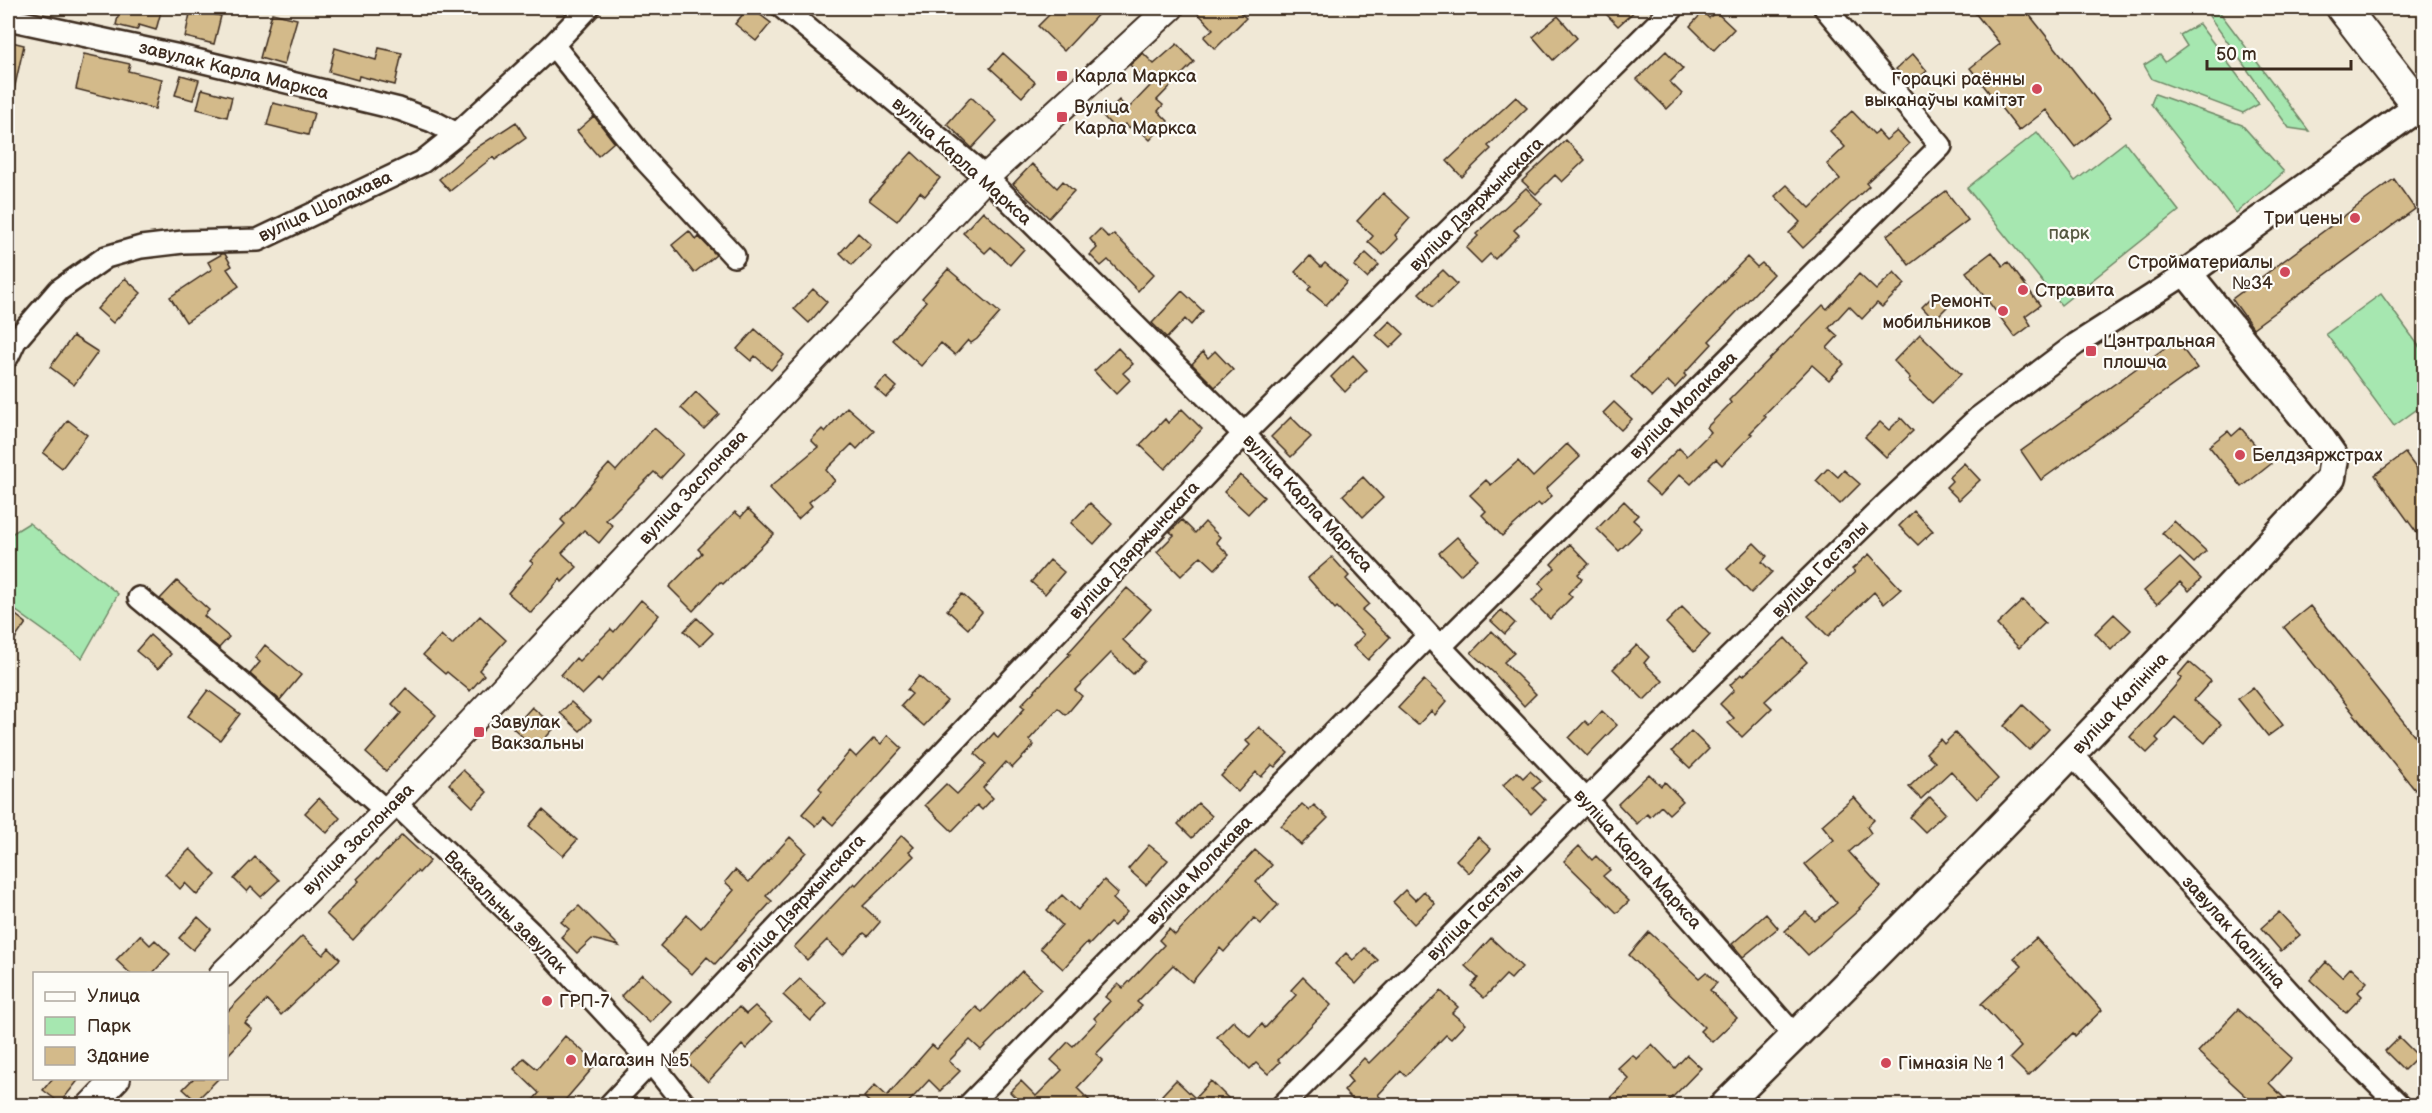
<svg xmlns="http://www.w3.org/2000/svg" width="2432" height="1113" viewBox="0 0 2432 1113" font-family="'Balsamiq Sans',sans-serif">
<style>
.green{fill:#a6e7b0;stroke:#708867;stroke-width:1.5}
.building{fill:#d3ba8a;stroke:#3b2a1e;stroke-width:1.5}
.lines{fill:none;stroke-linecap:round;stroke-linejoin:round}
.minor-casing{stroke:#3b2a1e;stroke-width:26}
.tertiary-casing{stroke:#3b2a1e;stroke-width:30}
.secondary-casing{stroke:#3b2a1e;stroke-width:33}
.primary-casing{stroke:#3b2a1e;stroke-width:36}
.minor{stroke:#fdfcf7;stroke-width:21}
.tertiary{stroke:#fdfcf7;stroke-width:26}
.secondary{stroke:#fdfcf7;stroke-width:28}
.primary{stroke:#fdfcf7;stroke-width:32}
.poi-dot{fill:#d1495b;stroke:#fdfcf7;stroke-width:2}
.labels{text-anchor:middle;stroke-width:4.5;stroke-linejoin:round;paint-order:stroke}
.street-label{font-size:18px;fill:#3b2a1e;stroke:#fdfcf7}
.poi-label{font-size:18px;fill:#3b2a1e;stroke:#fdfcf7;text-anchor:start}
.park-label{font-size:18px;fill:#565942;stroke:#fdfcf7}
</style>
<rect width="100%" height="100%" fill="#f0e8d6"/>
<filter id="ink" filterUnits="userSpaceOnUse"><feTurbulence type="fractalNoise" baseFrequency=".0167" numOctaves="2"/><feDisplacementMap in="SourceGraphic" scale="12" xChannelSelector="R" yChannelSelector="G"/><feConvolveMatrix kernelMatrix="1 2 1 2 8 2 1 2 1" color-interpolation-filters="sRGB"/></filter>
<g filter="url(#ink)">
<path class="green" d="M2218 10 2309 131 2289 128 2209 16Z
M2199 24 2259 104 2243 113 2152 79 2144 65 2160 55 2165 62 2187 46 2180 35Z
M2155 94 2242 125 2284 172 2236 213 2151 104Z
M2037 132 2075 181 2125 142 2179 211 2061 305 1967 188Z
M2381 294 2424 353V404L2394 426 2326 334Z
M29 523 118 594 82 658 8 605V536Z"/>
<path class="building" d="M120 8H162L156 30 139 25 137 30 116 25Z
M748 8H751L771 23 756 41 735 24Z
M1056 8H1104L1064 51 1038 26Z
M1193 8H1235L1246 18 1215 49 1204 37 1213 29Z
M1600 8H1638L1618 26Z
M1971 8H2024L2111 118 2075 147 2046 110 2019 131 1970 68 2000 44Z
M191 9 221 16 214 44 185 37Z
M1703 12 1709 18 1716 12 1734 29 1714 50 1690 26Z
M272 13 297 19 284 65 260 58Z
M1558 16 1577 38 1553 60 1533 37Z
M8 41 24 45 14 90 8 89Z
M1177 44 1194 62 1157 100 1163 105 1158 111 1168 121 1150 140 1133 124 1129 128 1125 124 1117 131 1103 116 1119 100 1128 109 1151 85 1130 65 1143 53 1154 64Z
M335 48 376 60 379 48 402 53 395 85 359 76 358 80 329 72Z
M1666 51 1683 69 1670 82 1682 94 1667 109 1637 79Z
M1003 53 1035 82 1022 97 990 68Z
M84 54 130 64 128 71 162 79 155 109 76 89Z
M1913 54 1927 71 1910 85 1896 69Z
M181 75 199 80 193 100 175 95Z
M202 89 232 97 227 117 197 109Z
M971 97 997 121 972 148 947 124Z
M1516 97 1527 108 1488 146 1491 149 1462 177 1447 161Z
M273 103 314 113 308 135 267 125Z
M1852 111 1874 134 1878 131 1886 140 1897 131 1909 144 1866 183 1869 186 1803 248 1789 233 1800 222 1775 196 1787 185 1810 208 1840 179 1827 164 1845 147 1830 131Z
M594 116 614 142 598 156 577 131Z
M516 122 526 138 495 160 493 157 450 191 439 179 473 150Z
M1566 140 1585 160 1562 182 1555 175 1536 194 1522 181Z
M912 152 940 178 925 196 920 192 897 221 869 200Z
M1032 164 1057 188 1063 181 1074 191 1049 218 1013 184Z
M2394 179 2415 209 2253 328 2232 299Z
M1526 188 1542 204 1514 230 1519 235 1495 259 1490 254 1481 263 1466 248 1478 236 1476 234Z
M1946 191 1968 220 1909 265 1887 235Z
M1383 193 1410 218 1395 235 1398 239 1383 255 1368 242 1373 236 1357 221Z
M983 211 1024 249 1010 265 991 247 985 253 963 233Z
M1100 229 1109 238 1114 234 1154 274 1138 291 1108 260 1101 266 1090 255 1097 248 1090 239Z
M689 231 696 240 699 237 716 255 694 273 672 245Z
M858 233 871 245 852 265 840 253Z
M1992 252 2003 266 2008 262 2040 305 2025 316 2031 325 2015 337 1966 272Z
M1366 253 1379 265 1367 278 1354 266Z
M222 254H225L232 266 227 269 239 286 186 322 170 297 212 269 208 262Z
M1310 256 1321 267 1325 263 1347 282 1326 305 1308 290 1311 286 1295 272Z
M1747 257 1757 267 1762 263 1773 274 1709 341 1712 344 1684 374 1686 376 1675 388 1668 381 1652 397 1631 377Z
M948 269 1000 313 977 339 971 343 968 340 955 355 941 343 921 366 892 340 926 301 922 298Z
M1443 270 1457 284 1433 307 1419 293Z
M1894 272 1905 284 1882 307 1877 303 1862 319 1849 306 1829 328 1838 336 1827 348 1844 364 1829 380 1812 365 1764 415 1766 417 1750 433 1752 434 1722 465 1716 459 1691 484 1680 474 1660 496 1645 482 1679 448 1687 456 1711 432 1707 427 1731 403 1729 400 1823 305 1827 309 1859 274 1876 290Z
M125 278 141 293 113 323 97 309Z
M813 289 827 302 809 323 794 309Z
M1182 291 1203 311 1191 325 1185 319 1167 338 1152 323Z
M1936 293 1948 306 1934 320 1922 307Z
M1390 321 1404 334 1390 348 1376 335Z
M755 329 784 355 771 370 755 356 751 361 737 349Z
M1920 334 1961 374 1932 403 1908 380 1910 378 1894 361Z
M73 336 98 352 74 385 50 367Z
M2176 340 2197 368 2041 480 2021 451Z
M1118 348 1133 364 1123 373 1130 380 1116 394 1094 371Z
M1215 351 1233 370 1215 387 1192 364 1203 352 1208 358Z
M1353 355 1367 370 1345 392 1331 377Z
M886 377 897 387 886 398 875 388Z
M696 392 719 414 704 429 681 408Z
M1614 402 1632 419 1621 430 1603 413Z
M847 407 874 431 857 449 852 444 826 470 835 481 809 502 812 506 798 519 769 488 818 447 811 440 822 429 825 432Z
M1182 409 1202 429 1165 469 1140 445 1165 419 1168 423Z
M1291 417 1311 437 1291 457 1271 437Z
M1901 418 1913 431 1886 457 1865 437 1880 422 1889 430Z
M68 420 87 435 62 468 43 453Z
M654 428 683 454 661 478 654 472 606 520 613 526 599 543 584 530 562 553 577 567 562 582 560 579 531 613 508 593 533 563 530 561 565 524 561 520 600 474 609 464 616 471Z
M2241 428 2271 464 2242 487 2209 446 2228 431 2232 436Z
M1567 444 1580 457 1546 489 1552 496 1541 506 1538 503 1502 536 1482 515 1486 511 1470 495 1486 480 1491 485 1518 461 1533 477Z
M2405 453 2424 479V543L2375 475Z
M1964 463 1980 480 1959 500 1946 487 1952 481 1949 477Z
M1828 468 1838 477 1844 470 1860 484 1840 504 1816 481Z
M1240 475 1264 497 1248 514 1224 492Z
M1363 477 1383 498 1363 517 1343 495Z
M1624 501 1638 515 1633 520 1642 528 1619 551 1597 529Z
M1090 503 1112 524 1094 544 1071 523Z
M748 509 774 534 723 584 720 582 693 611 669 587 702 553 698 549 735 512 741 517Z
M1914 511 1933 531 1918 545 1899 526Z
M1182 520 1195 533 1205 522 1220 537 1216 542 1229 555 1215 569 1201 556 1181 576 1157 552 1174 535 1170 532Z
M2174 521 2206 551 2194 563 2162 533Z
M1457 537 1478 559 1460 575 1439 553Z
M1754 543 1767 556 1762 562 1772 572 1751 593 1727 569Z
M1570 544 1589 564 1578 574 1582 579 1568 593 1572 597 1550 619 1532 601 1544 589 1539 583 1555 568 1551 564Z
M1869 554 1901 589 1884 604 1874 592 1828 636 1808 616 1855 572 1852 569Z
M1332 557 1349 576 1346 579 1369 604 1362 610 1390 637 1368 660 1353 646 1364 635 1337 607 1335 609 1308 578Z
M2180 558 2201 579 2189 591 2180 582 2157 604 2144 591Z
M1050 560 1064 572 1045 594 1031 582Z
M177 581 209 610 204 616 229 637 219 648 160 599Z
M1127 588 1151 609 1123 640 1145 661 1133 674 1111 653 1075 690 1082 696 1066 715 1058 708 1029 740 1034 745 1012 768 1006 762 983 788 993 798 982 810 977 805 952 831 925 805 946 784 957 794 986 764 975 754 994 733 998 738 1025 708 1021 705 1070 654 1068 653Z
M962 594 982 612 968 629 947 610Z
M641 600 659 615 601 682 598 679 582 695 561 675 576 658 579 661 611 629 614 632Z
M2023 600 2045 623 2019 648 1997 625Z
M2310 606 2424 747V801L2284 627Z
M1682 607 1710 635 1694 652 1666 623Z
M8 609 26 623 8 649Z
M1501 610 1515 623 1505 634 1491 621Z
M2114 614 2131 630 2111 650 2095 633Z
M480 616 506 640 479 670 484 675 470 691 447 672 445 674 423 655 441 635 452 645Z
M697 618 713 633 700 646 684 631Z
M1492 631 1514 653 1504 662 1536 694 1524 706 1494 673 1471 653Z
M150 635 171 654 158 669 136 651Z
M1785 638 1807 662 1765 701 1772 708 1742 737 1728 723 1734 718 1720 704 1734 690 1730 685 1741 674 1743 676Z
M265 645 301 675 280 700 250 674 260 662 255 658Z
M1637 645 1649 657 1644 663 1663 681 1644 700 1613 669Z
M2189 662 2211 681 2194 700 2221 724 2205 743 2175 717 2156 738 2159 741 2147 753 2130 737 2182 678 2178 675Z
M919 676 947 701 924 726 901 706 912 694 907 690Z
M1424 680 1447 701 1435 715 1431 711 1418 725 1398 708Z
M2253 687 2283 725 2268 736 2238 699Z
M406 688 436 715 386 771 366 753 401 713 392 704Z
M208 690 240 714 220 740 188 716Z
M571 702 591 720 580 731 560 713Z
M2023 705 2049 729 2029 750 2004 726Z
M532 707 555 727 536 749 513 728Z
M1602 711 1617 725 1587 756 1569 738 1585 721 1589 725Z
M1259 727 1288 753 1275 767 1272 765 1261 777 1256 772 1238 792 1221 776 1250 745 1246 741Z
M1691 731 1709 749 1690 768 1672 751Z
M1955 733 1998 779 1977 799 1951 771 1921 799 1909 787 1935 762 1926 753 1940 739 1944 744Z
M888 735 902 748 833 825 824 817 816 826 802 814 822 791 819 788 850 751 856 757 874 738 881 744Z
M463 770 487 792 473 807 449 784Z
M1530 771 1541 781 1533 788 1545 800 1531 814 1503 785 1517 772 1523 778Z
M1649 774 1661 786 1665 782 1683 801 1669 814 1661 806 1650 817 1647 814 1637 824 1618 804Z
M1854 797 1874 820 1867 827 1871 833 1849 852 1881 887 1859 908 1860 909 1808 955 1785 931 1806 912 1815 921 1837 903 1805 864 1834 840 1822 825Z
M1930 797 1945 813 1925 832 1910 817Z
M319 798 340 818 327 833 305 813Z
M1198 803 1212 816 1192 838 1178 824Z
M1302 804 1309 810 1314 805 1328 818 1301 845 1281 826Z
M543 810 577 840 563 856 529 826Z
M402 835 430 861 419 873 417 871 353 940 326 914 359 881 357 879 376 860 377 861Z
M902 835 914 847 909 851 914 856 863 906 880 922 868 936 864 933 843 955 827 940 807 960 794 947 854 883 856 885Z
M790 837 806 852 766 896 772 901 715 964 707 957 692 974 660 946 687 915 701 928 734 890 725 882 735 870 749 882Z
M1478 837 1491 849 1469 873 1456 860Z
M1149 845 1168 860 1146 885 1128 869Z
M1579 846 1592 860 1596 856 1610 870 1603 876 1629 901 1617 913 1564 861Z
M190 849 216 875 197 895 185 883 180 889 165 874Z
M1255 850 1272 865 1256 882 1278 905 1261 924 1254 918 1224 952 1220 948 1192 982 1173 965 1137 1002 1142 1006 1096 1054 1103 1060 1077 1088 1095 1106H1008L1016 1098 1010 1092 1021 1081 1036 1096 1062 1070 1051 1060 1068 1042 1073 1046 1097 1021 1094 1018 1110 1001 1105 997 1118 984 1123 988 1164 945 1159 940 1169 929 1175 935Z
M255 857 279 880 261 897 251 887 247 892 234 879Z
M1104 880 1118 893 1113 899 1127 912 1114 926 1110 923 1089 945 1087 942 1063 969 1040 948 1062 925 1047 910 1062 895 1078 910Z
M1405 890 1415 900 1424 891 1435 904 1414 924 1393 902Z
M579 906 619 946 592 939 577 953 561 937 569 929 561 922Z
M2279 912 2300 935 2281 951 2261 928Z
M1766 914 1778 928 1743 957 1732 944Z
M198 917 211 929 193 950 179 938Z
M1649 932 1699 978 1706 972 1717 983 1710 990 1737 1018 1712 1042 1700 1031 1704 1027 1629 955Z
M140 935 150 945 155 940 170 954 152 974H131L116 960Z
M302 936 323 955 329 948 340 959 281 1015 267 1000 245 1023 252 1029 226 1057V1013Z
M1491 938 1522 967 1511 979 1506 975 1484 998 1471 986 1478 978 1465 966Z
M2036 938 2102 1010 2075 1036 2073 1033 2028 1076 2010 1058 2021 1047 1981 1004 2022 966 2014 958Z
M1365 948 1378 960 1356 984 1335 964 1346 953 1353 960Z
M2326 962 2342 977 2351 967 2367 982 2358 992 2362 996 2346 1013 2310 980Z
M1022 971 1041 989 981 1050 970 1040 949 1061 960 1071 940 1091 929 1080 905 1106H873L864 1097 875 1085 887 1096 932 1045 937 1049 976 1007 982 1012Z
M642 974 671 1001 650 1023 621 996Z
M1303 977 1331 1005 1278 1060 1280 1062 1268 1074 1256 1063 1250 1069 1217 1037 1233 1021 1250 1037 1262 1024 1265 1028 1296 995 1291 990Z
M800 979 827 1004 811 1021 783 995Z
M1441 991 1458 1007 1452 1013 1465 1024 1451 1039 1446 1035 1406 1076 1401 1071 1378 1095 1389 1106H1359L1344 1091 1352 1082 1347 1076 1364 1058 1369 1063Z
M755 1006 772 1022 746 1049 742 1045 708 1082 686 1061 739 1007 746 1014Z
M2238 1009 2292 1058 2269 1083 2292 1106H2257L2198 1052Z
M565 1036 597 1063 560 1106H528L539 1093 514 1069 524 1058 537 1069Z
M2399 1037 2418 1056 2404 1070 2385 1051Z
M1652 1044 1675 1068 1687 1055 1701 1068 1664 1106H1602L1629 1079 1618 1068 1632 1055 1637 1059Z
M53 1078H80L60 1103 43 1090Z
M194 1078H219L196 1101 183 1089Z
M1176 1080 1195 1098 1211 1081 1236 1106H1173L1162 1095Z"/>
<g class="lines">
<defs>
<path id="minor" d="M783 8 986 177 1244 434 1429 635 1586 800 1795 1036
M8 19 175 55 399 109 432 121 457 134
M553 45 646 161 734 256
M8 356 15 341 59 290 106 257 141 247 183 242 258 240 422 162 457 134 553 45 588 8
M139 598 241 683 386 811
M1440 647 1941 146 1825 8
M2072 754 2329 1036 2400 1106
M395 803 531 933 650 1061 686 1106
M609 1106 1244 434 1673 8
M968 1106 1429 635
M1282 1106 1689 697 1888 502 1978 418 2076 344 2187 273"/>
<path id="tertiary" d="M223 974 395 803 986 177 1170 8
M90 1106 117 1078"/>
<path id="secondary" d="M1724 1106C1932 902 2133 691 2331 478L2334 458 2313 428 2187 273 2419 106"/>
<path id="primary" d="M2343 8 2424 113"/>
</defs>
<use href="#minor" class="minor-casing"/>
<use href="#tertiary" class="tertiary-casing"/>
<use href="#secondary" class="secondary-casing"/>
<use href="#primary" class="primary-casing"/>
<use href="#minor" class="minor"/>
<use href="#tertiary" class="tertiary"/>
<use href="#secondary" class="secondary"/>
<use href="#primary" class="primary"/>
</g>
</g>
<g class="poi-dot">
<rect x="1056" y="70" width="12" height="12" rx="3"/>
<circle cx="2037" cy="89" r="6"/>
<rect x="1056" y="111" width="12" height="12" rx="3"/>
<circle cx="2355" cy="218" r="6"/>
<circle cx="2285" cy="272" r="6"/>
<circle cx="2023" cy="290" r="6"/>
<circle cx="2003" cy="311" r="6"/>
<rect x="2085" y="345" width="12" height="12" rx="3"/>
<circle cx="2240" cy="455" r="6"/>
<rect x="473" y="726" width="12" height="12" rx="3"/>
<circle cx="547" cy="1001" r="6"/>
<circle cx="571" cy="1060" r="6"/>
<circle cx="1886" cy="1063" r="6"/>
</g>
<g class="labels">
<g class="street-label">
<text transform="translate(234 70) rotate(14)" y="6">завулак Карла Маркса</text>
<text transform="translate(962 161) rotate(42)" y="6">вуліца Карла Маркса</text>
<text transform="translate(1476 204) rotate(-45)" y="6">вуліца Дзяржынскага</text>
<text transform="translate(325 206) rotate(-25)" y="6">вуліца Шолахава</text>
<text transform="translate(1683 405) rotate(-45)" y="6">вуліца Молакава</text>
<text transform="translate(693 487) rotate(-47)" y="6">вуліца Заслонава</text>
<text transform="translate(1308 503) rotate(47)" y="6">вуліца Карла Маркса</text>
<text transform="translate(1134 550) rotate(-47)" y="6">вуліца Дзяржынскага</text>
<text transform="translate(1820 569) rotate(-45)" y="6">вуліца Гастэлы</text>
<text transform="translate(2120 703) rotate(-47)" y="6">вуліца Калініна</text>
<text transform="translate(358 839) rotate(-45)" y="6">вуліца Заслонава</text>
<text transform="translate(1638 859) rotate(48)" y="6">вуліца Карла Маркса</text>
<text transform="translate(1199 870) rotate(-46)" y="6">вуліца Молакава</text>
<text transform="translate(800 903) rotate(-47)" y="6">вуліца Дзяржынскага</text>
<text transform="translate(506 912) rotate(45)" y="6">Вакзальны завулак</text>
<text transform="translate(1475 912) rotate(-45)" y="6">вуліца Гастэлы</text>
<text transform="translate(2234 932) rotate(48)" y="6">завулак Калініна</text>
</g>
<g class="poi-label">
<text x="1074" y="82">Карла Маркса</text>
<text x="2025" y="85" text-anchor="end">Горацкі раённы<tspan x="2025" dy="21">выканаўчы камітэт</tspan></text>
<text x="1074" y="113">Вуліца<tspan x="1074" dy="21">Карла Маркса</tspan></text>
<text x="2343" y="224" text-anchor="end">Три цены</text>
<text x="2273" y="268" text-anchor="end">Стройматериалы<tspan x="2273" dy="21">№34</tspan></text>
<text x="2035" y="296">Стравита</text>
<text x="1991" y="307" text-anchor="end">Ремонт<tspan x="1991" dy="21">мобильников</tspan></text>
<text x="2103" y="347">Цэнтральная<tspan x="2103" dy="21">плошча</tspan></text>
<text x="2252" y="461">Белдзяржстрах</text>
<text x="491" y="728">Завулак<tspan x="491" dy="21">Вакзальны</tspan></text>
<text x="559" y="1007">ГРП-7</text>
<text x="583" y="1066">Магазин №5</text>
<text x="1898" y="1069">Гімназія № 1</text>
</g>
<g class="park-label">
<text x="2069" y="239">парк</text>
</g>
</g>
<rect width="2432" height="1113" fill="none" stroke="#fdfcf7" stroke-width="30"/>
<rect x="15" y="15" width="2402" height="1083" fill="none" stroke="#3b2a1e" stroke-width="2" filter="url(#ink)"/>
<rect x="33" y="972" width="195" height="108" fill="#fdfcf7" stroke="#afa8a0" stroke-width="1.5"/>
<rect x="45" y="992" width="30" height="9" fill="#fdfcf7" stroke="#afa8a0" stroke-width="1.5"/>
<text x="87" y="1002" font-size="18" fill="#3b2a1e">Улица</text>
<rect x="45" y="1017" width="30" height="18" fill="#a6e7b0" stroke="#afa8a0" stroke-width="1.5"/>
<text x="87" y="1032" font-size="18" fill="#3b2a1e">Парк</text>
<rect x="45" y="1047" width="30" height="18" fill="#d3ba8a" stroke="#afa8a0" stroke-width="1.5"/>
<text x="87" y="1062" font-size="18" fill="#3b2a1e">Здание</text>
<path d="M2207 60v9h144v-9" fill="none" stroke="#3b2a1e" stroke-width="3"/>
<text x="2216" y="60" font-size="18" fill="#3b2a1e" stroke="#fdfcf7" stroke-width="4.5" paint-order="stroke">50 m</text>
</svg>
